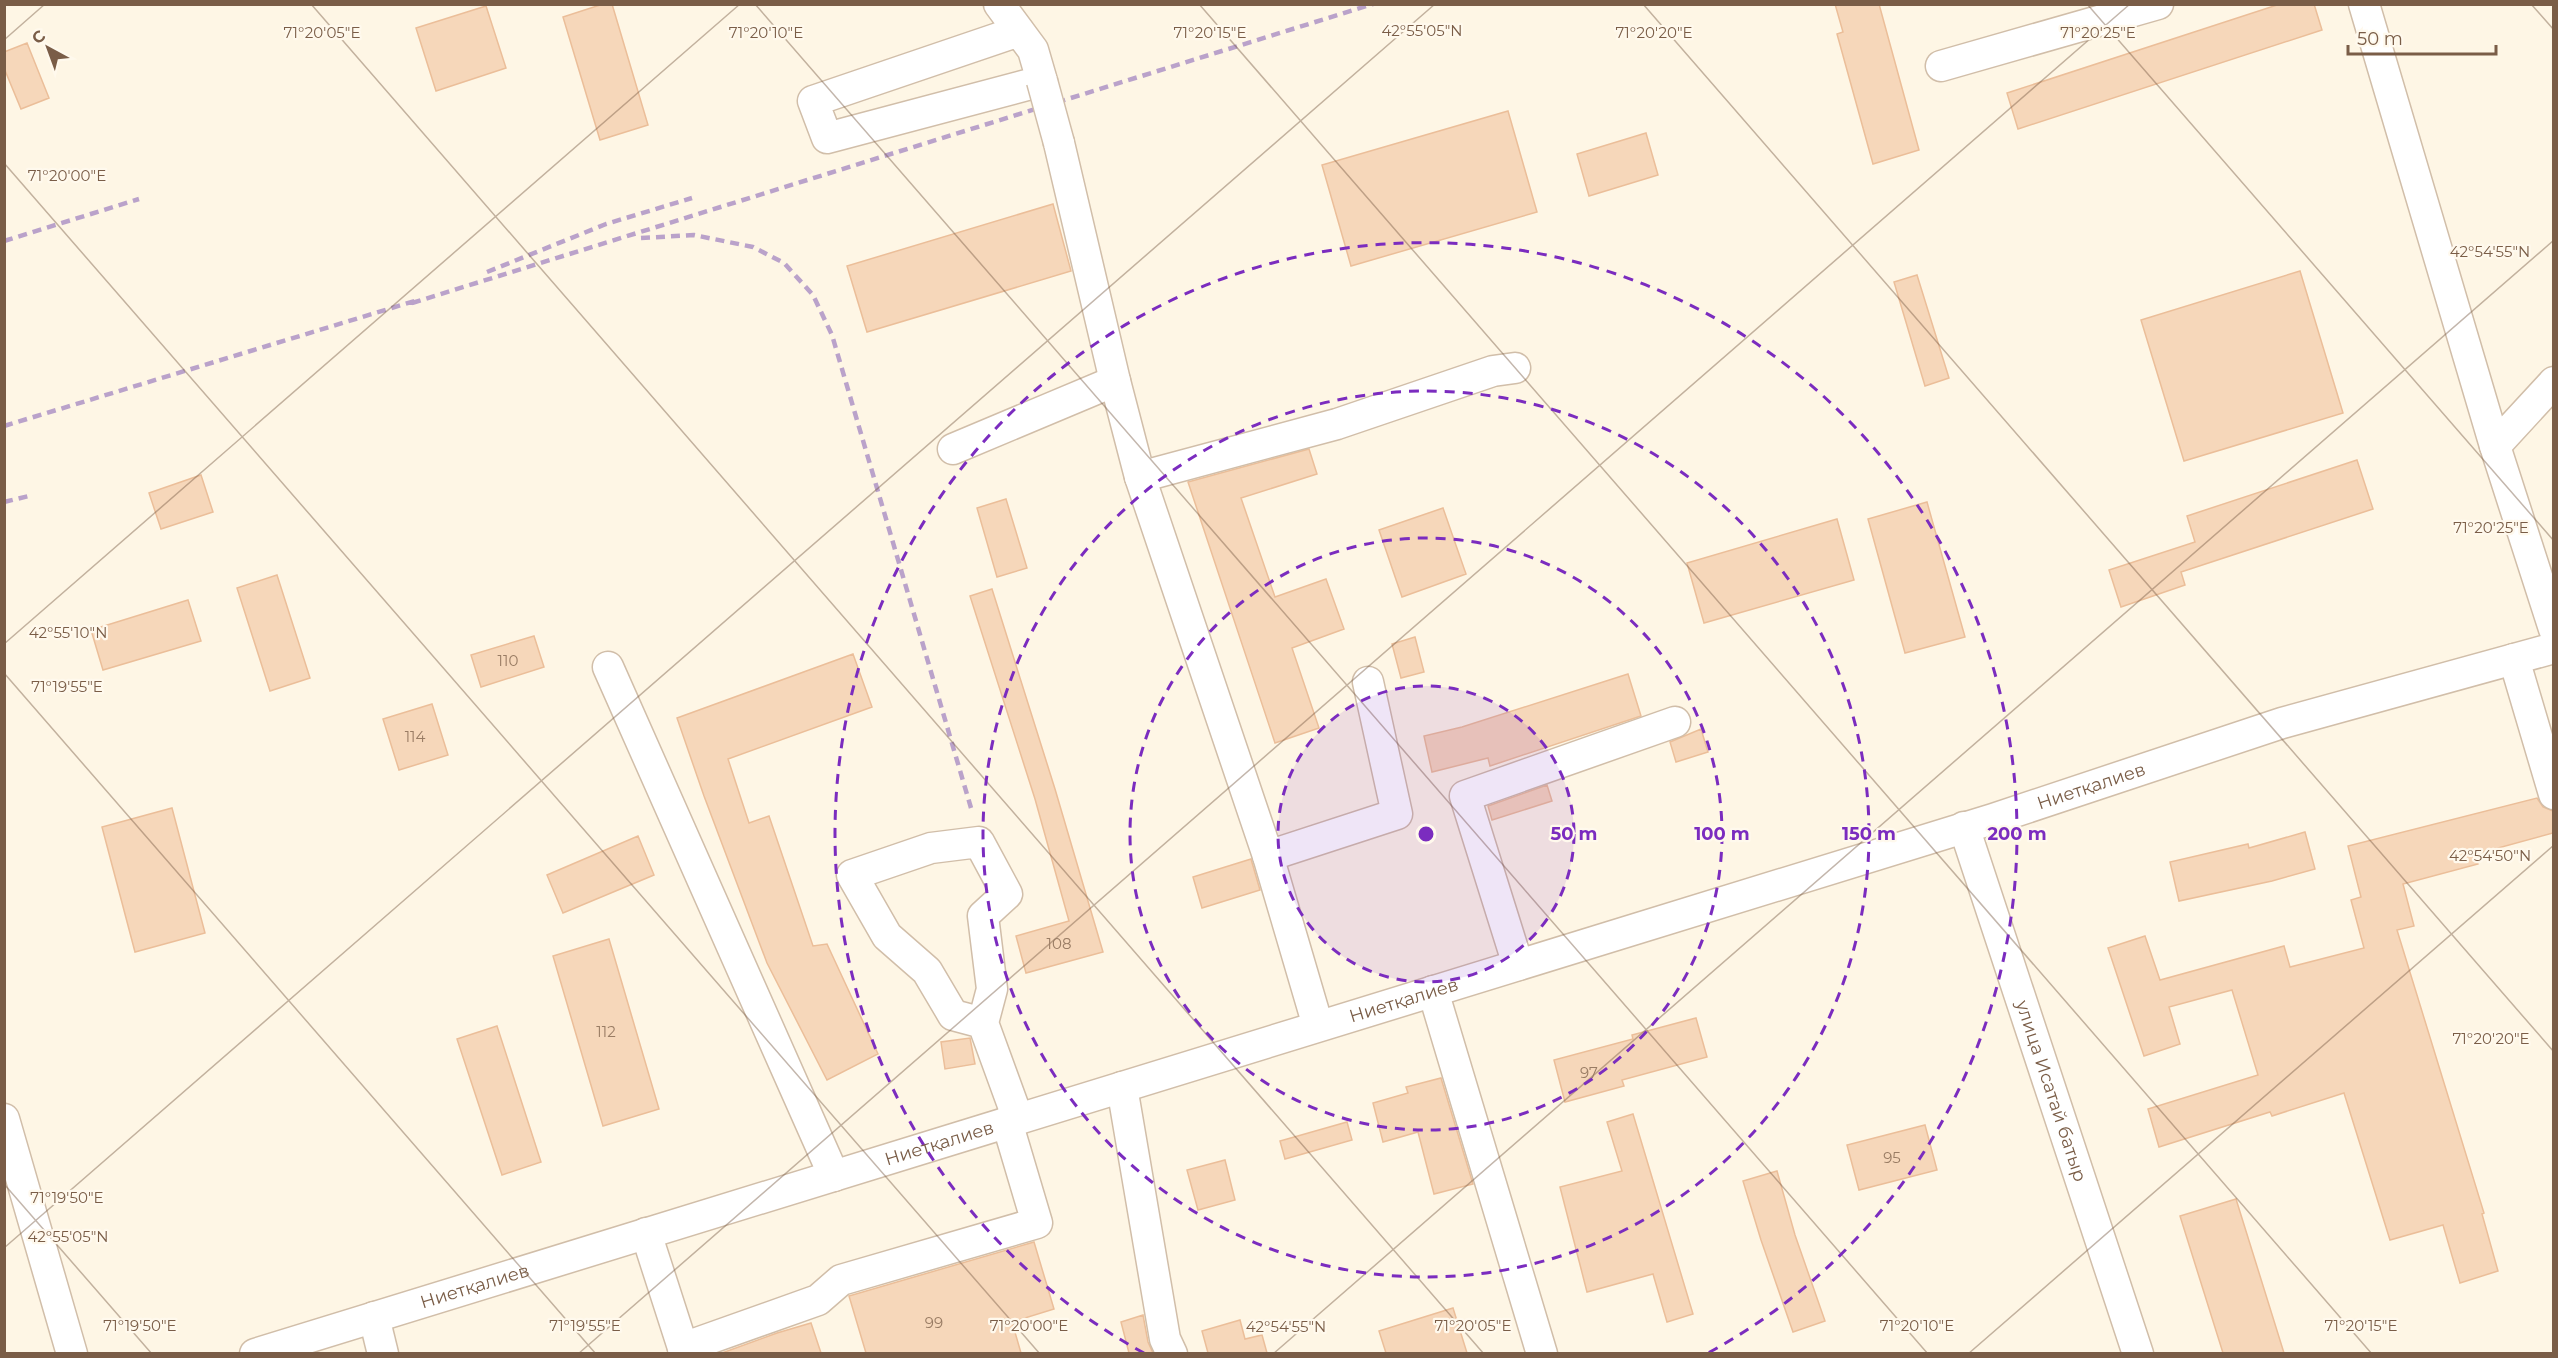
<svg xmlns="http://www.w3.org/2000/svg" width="2558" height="1358" viewBox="0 0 2558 1358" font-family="Montserrat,sans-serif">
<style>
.building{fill:#f6d7ba;stroke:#ebbe99;stroke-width:1.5}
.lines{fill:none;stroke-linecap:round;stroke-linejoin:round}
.minor-casing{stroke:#d1bea9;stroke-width:33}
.minor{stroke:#fff;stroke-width:30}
.rail{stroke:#baa2ca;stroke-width:4.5;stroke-dasharray:9 6;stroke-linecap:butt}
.minor-bridge-casing{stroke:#d1bea9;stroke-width:33;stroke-linecap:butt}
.minor-bridge{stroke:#fff;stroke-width:30}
.ticks{fill:none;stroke:#7a5d47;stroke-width:1.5;stroke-opacity:0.45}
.ring{fill:none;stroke:#7b2cbf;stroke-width:3;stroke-dasharray:10 8}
.labels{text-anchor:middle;stroke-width:4.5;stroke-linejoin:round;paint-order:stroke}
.number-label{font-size:15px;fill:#997c64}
.street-label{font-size:18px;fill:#7a5d47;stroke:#fff9ed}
.ticks-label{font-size:15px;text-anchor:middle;fill:#7a5d47;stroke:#fff9ed;stroke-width:4.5;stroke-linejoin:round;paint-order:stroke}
.centre{fill:#7b2cbf;stroke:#fff9ed;stroke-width:3}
.ring-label{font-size:18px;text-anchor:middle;font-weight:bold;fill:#7b2cbf;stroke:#fff9ed;stroke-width:4.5;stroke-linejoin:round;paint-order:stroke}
</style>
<rect width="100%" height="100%" fill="#fef6e5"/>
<path class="building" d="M603 4H612L648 125 600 140 563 17Z
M1835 4H1879L1919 150 1873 164 1837 34 1843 32Z
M2280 4H2314L2322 30 2018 129 2007 93Z
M486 6 506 68 436 91 416 28Z
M27 43 49 98 21 109 4 68V52Z
M1508 111 1537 212 1351 266 1322 165Z
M1646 133 1658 175 1589 196 1577 154Z
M1053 204 1071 271 867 332 847 266Z
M2300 271 2343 413 2184 461 2141 320Z
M1917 275 1949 378 1925 386 1894 282Z
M1309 449 1317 474 1241 498 1275 597 1326 579 1344 629 1292 648 1319 728 1275 743 1188 482Z
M2357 460 2373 509 2181 572 2185 585 2121 607 2109 570 2195 542 2187 516Z
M201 475 213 512 161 529 149 493Z
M1006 499 1027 568 997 577 977 508Z
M1927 502 1965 637 1905 653 1868 519Z
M1443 508 1466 574 1402 597 1379 530Z
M1837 519 1854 580 1704 623 1687 563Z
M277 575 310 678 270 691 237 588Z
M992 589 1055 789 1103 952 1026 973 1016 936 1069 921 1035 799 970 596Z
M188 600 201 641 103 670 91 630Z
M534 636 544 667 481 687 471 655Z
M1415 637 1424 672 1401 678 1392 644Z
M853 654 872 707 728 759 749 823 769 816 813 946 827 944 878 1054 827 1080 767 963 704 796 677 718Z
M1628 674 1641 716 1490 766 1488 758 1432 772 1424 736 1462 727Z
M432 704 448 755 399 770 383 719Z
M1701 729 1708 752 1676 762 1670 742Z
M1547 785 1552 801 1492 820 1488 806Z
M2537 798 2543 807 2553 811V833L2476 854 2478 864 2403 884 2414 926 2397 930 2484 1213 2482 1214 2498 1271 2460 1283 2443 1225 2390 1240 2344 1093 2272 1116 2270 1112 2159 1147 2148 1109 2258 1075 2232 990 2169 1007 2180 1044 2144 1056 2108 948 2145 936 2160 980 2284 946 2290 967 2364 948 2351 900 2361 897 2348 846Z
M172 808 205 933 135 952 102 827Z
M2305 832 2315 869 2272 881 2179 901 2170 862 2248 844 2249 848Z
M638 836 654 875 563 913 547 875Z
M1251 859 1260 890 1202 908 1193 877Z
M609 939 659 1109 603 1126 553 956Z
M1696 1018 1707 1057 1622 1080 1624 1086 1565 1102 1554 1060 1633 1039 1632 1035Z
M497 1026 541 1162 502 1175 457 1039Z
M970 1038 975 1064 945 1069 941 1042Z
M1441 1078 1473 1184 1434 1194 1418 1132 1383 1142 1373 1103 1408 1093 1406 1087Z
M1633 1114 1693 1314 1667 1322 1653 1274 1587 1292 1560 1187 1622 1171 1607 1122Z
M1347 1122 1352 1140 1285 1159 1280 1141Z
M1925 1125 1937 1170 1859 1190 1847 1145Z
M1225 1160 1235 1200 1198 1210 1187 1170Z
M1777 1171 1795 1235 1825 1321 1793 1332 1761 1240 1743 1181Z
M2236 1199 2284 1353H2223L2180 1216Z
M1034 1242 1054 1309 1012 1322 1021 1353H866L849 1296Z
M1453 1308 1467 1353H1386L1379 1331Z
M1143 1315 1148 1342 1153 1353H1129L1121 1322Z
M1240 1320 1245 1339 1262 1335 1267 1353H1208L1202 1331Z
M811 1323 821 1353H722L777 1333Z"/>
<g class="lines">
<defs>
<g id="minor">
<path d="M999 4 1033 50 1042 81 827 138 813 101 1019 31"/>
<path d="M2364 4 2495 446 2554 629"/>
<path d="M1941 66 2158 4"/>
<path d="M1059 143 1115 381 1140 477 1268 856 1318 1026"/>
<path d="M2495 446 2554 382"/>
<path d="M953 449 1115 381"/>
<path d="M1140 477 1337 424 1493 371 1515 368"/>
<path d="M2514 659 2554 794"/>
<path d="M608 667 834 1176"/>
<path id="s1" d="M1964 827 2138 1354"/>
<path d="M1268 856 1397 814 1368 682"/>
<path d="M1518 965 1465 796 1675 722"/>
<path d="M1433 991 1542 1354"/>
<path d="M983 1023 953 1015 927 971 887 936 852 875 931 848 979 842 1007 894 983 916 992 989 983 1023 1018 1119"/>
<path d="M1122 1087 1165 1339 1172 1354"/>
<path d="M4 1119 72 1354"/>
<path d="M646 1233 685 1354"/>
<path d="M374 1317 383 1354"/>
<path d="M683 1348 818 1300 841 1280 1037 1223 1007 1122"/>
<path id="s2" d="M255 1354 1993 819 2282 723 2554 648"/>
</g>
</defs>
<use href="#minor" class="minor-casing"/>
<use href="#minor" class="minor"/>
<path class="rail" d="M641 238 694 235 753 247 784 263 813 295 832 335 971 808
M4 241 139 199
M487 272 606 224 692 198
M412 303 1373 4
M4 426 418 300
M4 502 29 496"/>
<defs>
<path id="minor-bridge" d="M1042 81 1059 143"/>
</defs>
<use href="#minor-bridge" class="minor-bridge-casing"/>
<use href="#minor-bridge" class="minor-bridge"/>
</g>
<path class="ticks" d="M311 4 1484 1354M755 4 1928 1354M1199 4 2372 1354M1643 4 2554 1052M2087 4 2554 541M2531 4 2554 30M4 40 45 4M4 163 1040 1354M4 644 740 4M4 673 596 1354M4 1184 152 1354M4 1248 1435 4M578 1354 2130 4M1273 1354 2554 240M1968 1354 2554 845"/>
<circle cx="1426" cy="834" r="148" fill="#7b2cbf" fill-opacity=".12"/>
<g class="ring">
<circle cx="1426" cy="834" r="148"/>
<circle cx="1426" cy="834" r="296"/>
<circle cx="1426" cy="834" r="443"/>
<path d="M1144 1353A591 591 0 1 1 1708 1353"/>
</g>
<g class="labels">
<g class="number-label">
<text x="508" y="666">110</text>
<text x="415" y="742">114</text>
<text x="1059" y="949">108</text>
<text x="606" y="1037">112</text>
<text x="1589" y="1078">97</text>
<text x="1892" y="1163">95</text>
<text x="934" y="1328">99</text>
</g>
<g class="street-label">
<text dy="6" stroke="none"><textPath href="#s2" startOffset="1922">Ниетқалиев</textPath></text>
<text dy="6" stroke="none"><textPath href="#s2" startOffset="1202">Ниетқалиев</textPath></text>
<text dy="6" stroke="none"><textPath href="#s1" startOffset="278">улица Исатай батыр</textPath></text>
<text dy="6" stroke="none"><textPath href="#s2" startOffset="716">Ниетқалиев</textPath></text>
<text dy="6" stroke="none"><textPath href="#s2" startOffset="230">Ниетқалиев</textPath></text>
</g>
</g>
<g class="ticks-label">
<text x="1422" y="36">42°55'05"N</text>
<text x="322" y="38">71°20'05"E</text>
<text x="766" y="38">71°20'10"E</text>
<text x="1210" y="38">71°20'15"E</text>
<text x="1654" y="38">71°20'20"E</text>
<text x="2098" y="38">71°20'25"E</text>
<text x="67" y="181">71°20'00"E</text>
<text x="2490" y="257">42°54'55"N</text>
<text x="2491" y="533">71°20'25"E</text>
<text x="68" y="638">42°55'10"N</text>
<text x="67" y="692">71°19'55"E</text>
<text x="2490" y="861">42°54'50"N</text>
<text x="2491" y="1044">71°20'20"E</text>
<text x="67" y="1203">71°19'50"E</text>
<text x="68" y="1242">42°55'05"N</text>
<text x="140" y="1331">71°19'50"E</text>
<text x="585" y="1331">71°19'55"E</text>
<text x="1029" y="1331">71°20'00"E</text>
<text x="1473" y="1331">71°20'05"E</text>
<text x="1917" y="1331">71°20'10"E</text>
<text x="2361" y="1331">71°20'15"E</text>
<text x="1286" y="1332">42°54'55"N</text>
</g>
<circle cx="1426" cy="834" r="9" class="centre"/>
<g class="ring-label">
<text x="1574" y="840">50 m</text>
<text x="1722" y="840">100 m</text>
<text x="1869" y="840">150 m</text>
<text x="2017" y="840">200 m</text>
</g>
<rect width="2558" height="1358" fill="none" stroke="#7a5d47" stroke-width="12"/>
<g transform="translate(48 48) rotate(319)" stroke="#fff9ed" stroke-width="4.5" paint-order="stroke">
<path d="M0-4.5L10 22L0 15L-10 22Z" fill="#7a5d47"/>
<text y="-9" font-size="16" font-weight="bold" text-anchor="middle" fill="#7a5d47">С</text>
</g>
<path d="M2348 45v9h148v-9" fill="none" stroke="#7a5d47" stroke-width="3"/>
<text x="2357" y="45" font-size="18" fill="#7a5d47" stroke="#fff9ed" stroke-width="4.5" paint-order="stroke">50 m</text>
</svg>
